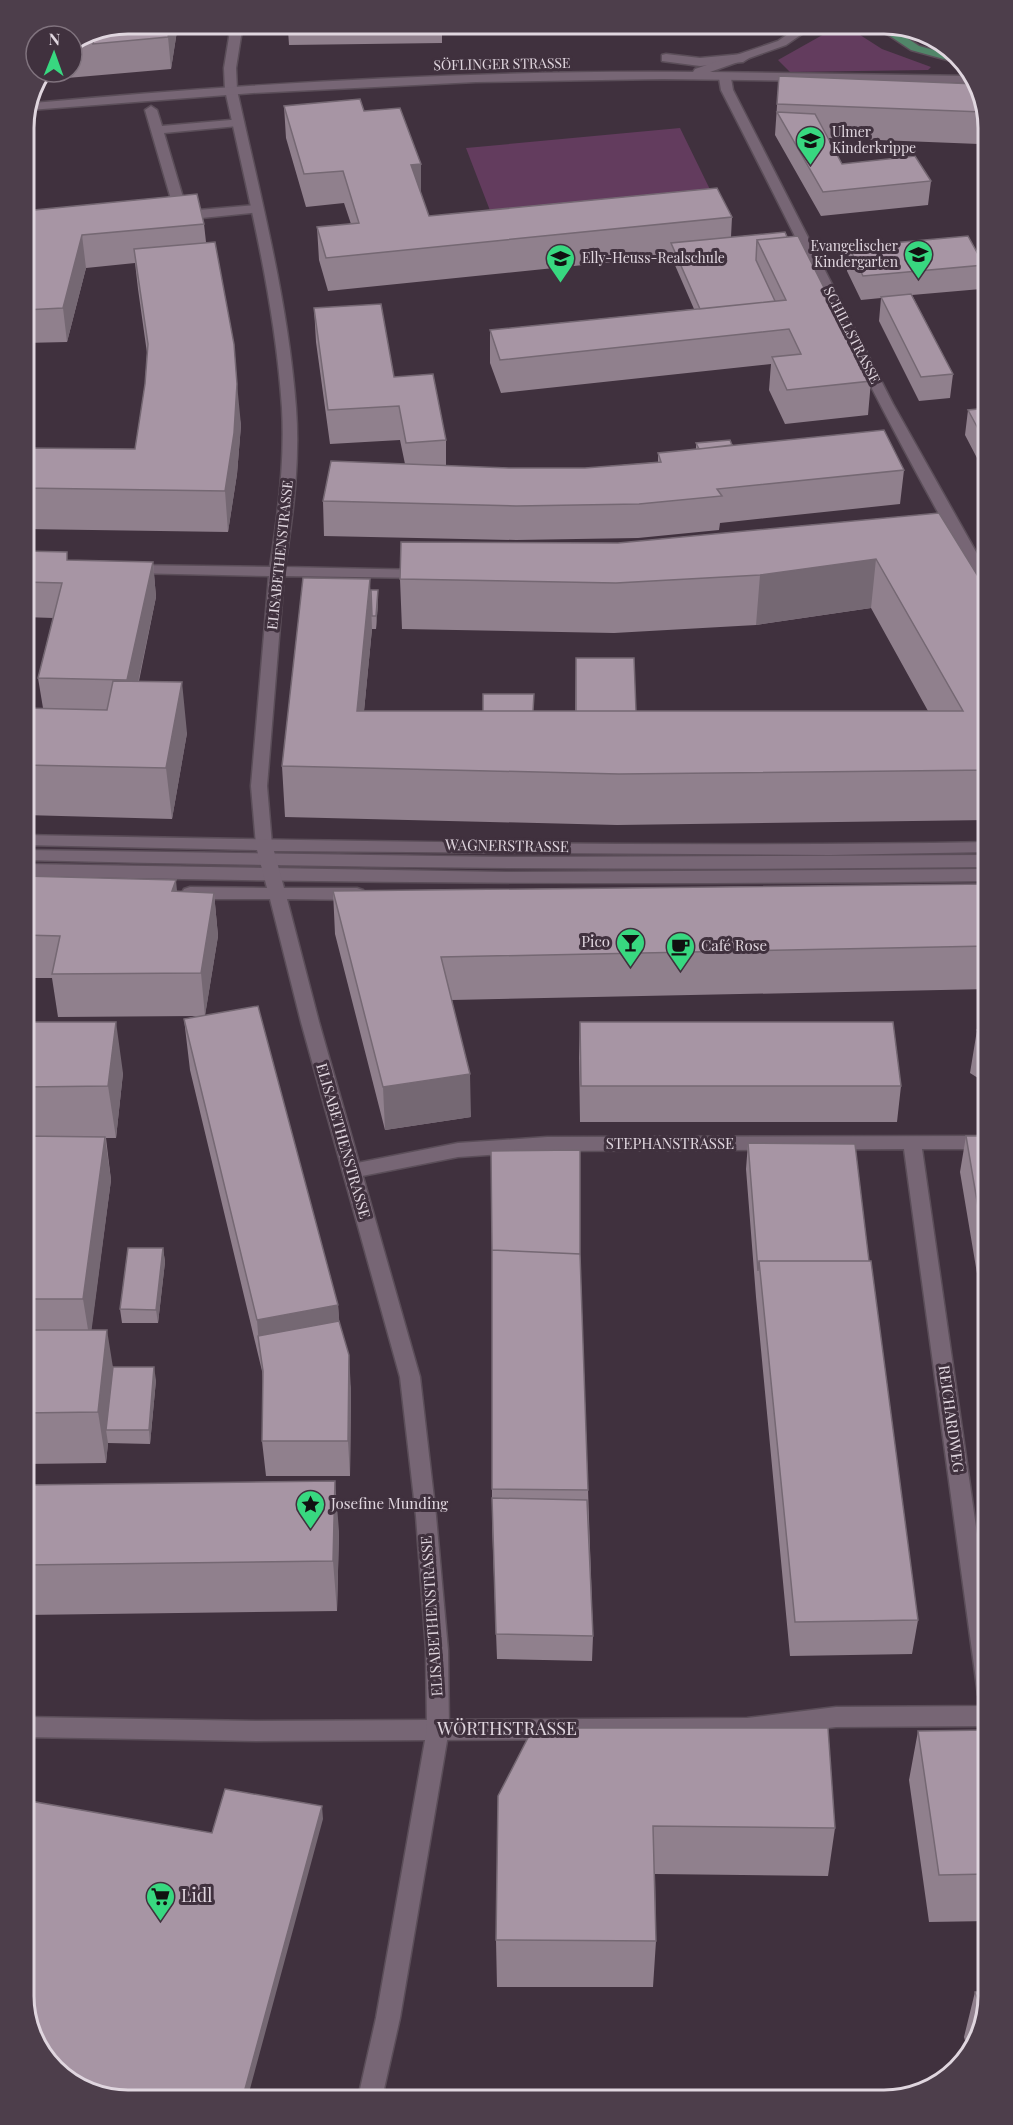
<svg xmlns="http://www.w3.org/2000/svg" width="1013" height="2125" viewBox="0 0 1013 2125" font-family="'Playfair Display',serif">
<style>
.green{fill:#633c5e}
.lines{fill:none;stroke-linecap:round;stroke-linejoin:round}
.service-casing{stroke:#5b4e59;stroke-width:3}
.minor-casing{stroke:#5b4e59;stroke-width:3}
.tertiary-casing{stroke:#5b4e59;stroke-width:3}
.primary-casing{stroke:#5b4e59;stroke-width:3}
.service{fill:#776675;fill-rule:evenodd}
.minor{fill:#776675;fill-rule:evenodd}
.tertiary{fill:#776675;fill-rule:evenodd}
.primary{fill:#518669;fill-rule:evenodd}
.wall{fill:#90808d}
.shaded-wall{fill:#756873}
.building{fill:#a795a4;stroke:#756873;stroke-width:1.5}
.labels{text-anchor:middle;stroke-width:6;stroke-linejoin:round;paint-order:stroke}
.far-street-label{font-size:14px;fill:#e0d6df;stroke:#40313e}
.far-poi-label{font-size:14px;fill:#e0d6df;stroke:#40313e;text-anchor:start}
.street-label{font-size:15px;fill:#e0d6df;stroke:#40313e}
.poi-label{font-size:15px;fill:#e0d6df;stroke:#40313e;text-anchor:start}
.near-street-label{font-size:18px;fill:#e0d6df;stroke:#40313e}
.near-poi-label{font-size:18px;fill:#e0d6df;stroke:#40313e;text-anchor:start}
.rim{fill:none;stroke:#e0d6df;stroke-width:3}
</style>
<rect width="100%" height="100%" fill="#40313e"/>
<path class="green" d="M826 33H857L882 49 931 67 928 70 790 72 778 60Z
M680 128 721 212 499 234 466 148Z"/>
<g class="lines">
<defs>
<path id="service" d="M666 54 700 58 743 54 749 58 743 62 700 66 662 61V55Z
M151 106 157 110 162 126 242 119 244 122 238 126 164 133 187 211 256 205 262 209 261 212 182 220 173 219 172 216 175 213 145 110Z
M24 850 506 857 989 855V867C667 871 346 868 24 860Z
M24 864 506 872 989 869V881C667 885 346 883 24 876Z"/>
<path id="minor" d="M242 30 236 68 237 90C260 195 288 300 296 408 300 462 293 514 285 567L424 570 431 574 424 578 284 576 267 786 272 845 270 849H258L256 845 251 786 269 576 131 573 124 569 131 565 270 567C278 514 285 462 282 408 275 300 248 195 225 90L224 68 230 31Z
M725 74 731 78 733 90 893 404 989 575V593L981 588C886 426 807 257 721 90L719 78Z
M989 1136V1148L987 1149H922L989 1618V1704L981 1702 978 1695 904 1149 547 1151 458 1157 352 1178 345 1176 343 1171 345 1166 352 1164 458 1143 547 1137Z
M989 1706V1726L836 1727 747 1738 256 1741 24 1737V1717L256 1721 747 1718 836 1707Z"/>
<path id="tertiary" d="M801 25H815L786 45 710 72 971 76 976 83 663 79 476 82 253 93 30 110 33 103C253 83 473 70 693 72L695 69 778 41Z
M24 835C346 841 668 848 989 842V852L830 855 274 851 284 888H357L363 890 365 894 363 898 357 900 287 899 319 1022 420 1377 436 1516 448 1650 449 1729 400 2018 382 2098H358L376 2018 427 1729 426 1650 416 1516 400 1377 301 1022 270 899H190L184 897 182 893 184 889 190 887 267 888 257 850 24 845Z"/>
<path id="primary" d="M872 24H886L919 46 956 56 962 64 911 50Z"/>
</defs>
<use href="#service" class="service-casing"/>
<use href="#minor" class="minor-casing"/>
<use href="#tertiary" class="tertiary-casing"/>
<use href="#primary" class="primary-casing"/>
<use href="#service" class="service"/>
<use href="#minor" class="minor"/>
<use href="#tertiary" class="tertiary"/>
<use href="#primary" class="primary"/>
</g>
<path class="wall" d="M442 29V43L289 45 288 30Z
M177 31 171 69 44 80 47 72H72V43L89 32Z
M779 76 983 112 979 144 828 138 842 164 931 181 928 205 821 216 775 135Z
M284 106 364 111 421 164V195L429 216 732 217 731 237 785 232 871 381 868 415 785 424 769 390 771 364 501 393 490 363V330L694 309 671 256 328 291 319 260 317 227 351 224 344 203 306 207 286 138Z
M24 211 204 224 206 242 241 425 237 474 228 532 24 529V448L135 449 145 384 147 353 138 289 135 263 86 268 67 342 24 343Z
M849 247 984 265 981 289 912 295 953 374 950 398 919 401 879 321 881 298 861 300 847 271Z
M314 308 394 377 446 440V466L509 468H585L658 462V453L696 449V443L732 445 904 470 900 504 720 523 719 530 638 538 516 540 324 536 323 501 405 464 400 440 330 444 316 342Z
M989 408V481L965 435 968 410Z
M939 513 989 594V820L617 825 285 817 282 766 371 590H378V603L376 629H372L364 711H575L576 658 636 711H928L871 608 756 625 614 633 402 629 400 579 618 543Z
M24 551 68 560 153 562 156 597 139 681 187 733 172 819 24 815V708H43L38 678 53 618 24 617Z
M24 876 177 891 214 893 218 936 205 1015 338 1305 339 1321 351 1390 350 1476H266L262 1441 263 1382 262 1371 190 1070 184 1019 197 1016 58 1017 52 978H24Z
M989 884V989L452 1000 471 1117 385 1130 335 934 333 891Z
M989 1010V1085L970 1073 977 1030Z
M24 1022 123 1073 116 1138H106L111 1180 91 1330 113 1367 156 1380 150 1444 108 1443 106 1463 24 1464Z
M580 1022 901 1086 897 1122H580L579 1057Z
M966 1136H989V1345L960 1172Z
M748 1143 869 1261 918 1620 912 1654 790 1656 756 1297 746 1169Z
M163 1248 165 1262 158 1323H122L120 1309Z
M492 1254H580L593 1636 592 1661 497 1659 492 1524Z
M24 1485 339 1531 337 1611 24 1615Z
M533 1728 835 1828 828 1876 655 1874 656 1941 653 1987H497L496 1940Z
M989 1730V1921L929 1922 909 1780 918 1731Z
M975 1992 989 1996 971 2055 969 2056 964 2037Z"/>
<path class="shaded-wall" d="M169 31H177L171 69 168 37Z
M421 164V197L411 165Z
M82 235 86 268 67 342 63 308Z
M237 384 241 425 237 474 228 532 225 491Z
M876 559 871 608 756 625 760 575Z
M153 562 156 597 131 716 127 680Z
M370 579 372 629 359 762 357 711Z
M378 590V603L376 629V616Z
M182 682 187 733 172 819 166 768Z
M176 880 180 923 172 891Z
M214 893 218 936 205 1016 201 973Z
M116 1022 123 1073 116 1138 108 1086Z
M470 1074 471 1117 385 1130 383 1087Z
M105 1137 111 1180 90 1342 83 1299Z
M163 1248 165 1262 158 1323 156 1310Z
M338 1305 342 1356 258 1336 261 1371 257 1320Z
M107 1330 115 1380 106 1430 108 1443 106 1463 98 1412Z
M349 1355 351 1390 350 1476 348 1441Z
M154 1367 156 1380 150 1444 149 1430Z
M335 1481 339 1531 337 1611 333 1561Z
M322 1806 323 1819 247 2100H242Z"/>
<path class="building" d="M169 31 168 37 93 44 95 32Z
M89 32H93L92 37 79 39Z
M779 76 977 84 981 89 983 112 777 104Z
M360 99 364 111 400 108 421 164 411 165 429 216 717 188 732 217 326 258 317 227 359 223 343 171 304 174 284 106Z
M777 112 815 114 842 164 915 156 931 181 823 192Z
M197 194 204 224 82 235 63 308 24 310V211Z
M785 232 787 237 757 240 756 260 775 301 700 309 671 243Z
M798 236 871 381 787 390 772 357 801 354 789 329 500 360 490 330 786 300 757 240Z
M968 236 984 265 863 276 849 247Z
M215 242 234 344 237 384 234 433 225 491 24 488V448L135 449 145 384 148 344 134 249Z
M911 294 953 374 921 377 881 297Z
M381 304 394 377 433 374 446 440 406 443 399 406 328 410 314 308Z
M989 408V449L968 410Z
M884 430 904 470 717 489 722 496 639 504 516 506 323 501 331 461 509 468H585L661 462 658 453Z
M730 440 732 445 699 449 696 443Z
M939 513 989 594V770L619 774 282 766 303 578H308L370 579 357 711H963L876 559 760 575 616 583 400 579 401 542 618 543Z
M24 551 67 552V560L153 562 127 680 38 678 62 583 24 582Z
M371 590H378L376 616H372Z
M576 658H634L636 711H576Z
M113 681 182 682 166 768 24 765V708L107 710Z
M483 694H534L533 711H483Z
M24 876 176 880 172 891 214 893 201 973 52 974 60 936 24 935Z
M989 884V946L441 957 470 1074 383 1087 333 891Z
M258 1006 338 1305 257 1320 184 1019Z
M989 1010V1037L977 1030Z
M24 1022H116L108 1086 24 1087Z
M580 1022H893L901 1086H581Z
M24 1136 105 1137 83 1299H24Z
M966 1136H989V1272Z
M748 1143 855 1144 869 1261H759L758 1271Z
M580 1150V1254L492 1250 491 1151Z
M128 1248H163L156 1310 120 1309Z
M492 1250 580 1254 588 1490 492 1489Z
M759 1261H871L918 1620 795 1622Z
M339 1321 349 1355 348 1441H262L263 1371 258 1336Z
M24 1330H107L98 1412 24 1413Z
M113 1367H154L149 1430H106Z
M335 1481 333 1561 24 1565V1485Z
M492 1498 587 1500 593 1636 496 1634Z
M533 1728H828L835 1828 653 1826 656 1941 496 1940 498 1796Z
M989 1730V1874L939 1875 918 1731Z
M225 1789 322 1806 242 2100 122 2101 65 2080 32 2036 24 1996V1800L212 1833Z
M989 1989V1996L983 2017 975 1992Z"/>
<defs>
<symbol id="school-pin" viewBox="-11 -11 22 30"><path d="M0 17L-7.5 6A9.5 9.5 0 1 1 7.5 6Z" fill="#38d880" stroke="#40313e"/><path d="M0-5L7-2L0 1L-7-2ZM-4 1L0 2.5L4 1V4Q0 6-4 4Z" fill="#111"/></symbol>
<symbol id="bar-pin" viewBox="-11 -11 22 30"><path d="M0 17L-7.5 6A9.5 9.5 0 1 1 7.5 6Z" fill="#38d880" stroke="#40313e"/><path d="M-6-5H6L.8 .8V4.5H3.5V6h-7V4.5H-.8V.8Z" fill="#111"/></symbol>
<symbol id="cafe-pin" viewBox="-11 -11 22 30"><path d="M0 17L-7.5 6A9.5 9.5 0 1 1 7.5 6Z" fill="#38d880" stroke="#40313e"/><path d="M-5.5-4.5H6V0H3Q3 3.5 0 3.5H-2.5Q-5.5 3.5-5.5 0ZM3-3.2v2h1.7v-2ZM-6 4.5H4V6H-6Z" fill="#111"/></symbol>
<symbol id="sight-pin" viewBox="-11 -11 22 30"><path d="M0 17L-7.5 6A9.5 9.5 0 1 1 7.5 6Z" fill="#38d880" stroke="#40313e"/><path d="M0-6L1.8-2.2L6-1.7L2.9 1.2L3.7 5.4L0 3.3L-3.7 5.4L-2.9 1.2L-6-1.7L-1.8-2.2Z" fill="#111"/></symbol>
<symbol id="supermarket-pin" viewBox="-11 -11 22 30"><path d="M0 17L-7.5 6A9.5 9.5 0 1 1 7.5 6Z" fill="#38d880" stroke="#40313e"/><path d="M-6-5.5h2.5l.6 2H6L4.5 2H-2.5L-4.4-4H-6ZM-1.5 3.2a1.3 1.3 0 1 0 .1 0ZM3 3.2a1.3 1.3 0 1 0 .1 0Z" fill="#111"/></symbol>
</defs>
<g fill-rule="evenodd">
<use href="#school-pin" x="794" y="124" width="33" height="45"/>
<use href="#school-pin" x="902" y="238" width="33" height="45"/>
<use href="#school-pin" x="544" y="242" width="33" height="45"/>
<use href="#bar-pin" x="614" y="926" width="33" height="45"/>
<use href="#cafe-pin" x="664" y="930" width="33" height="45"/>
<use href="#sight-pin" x="294" y="1488" width="33" height="45"/>
<use href="#supermarket-pin" x="144" y="1880" width="33" height="45"/>
</g>
<g class="labels">
<g class="far-street-label">
<text transform="translate(502 64) rotate(-1)" y="5">SÖFLINGER STRASSE</text>
<text transform="translate(852 335) rotate(63)" y="5">SCHILLSTRASSE</text>
<text transform="translate(280 555) rotate(-84)" y="5">ELISABETHENSTRASSE</text>
</g>
<g class="far-poi-label">
<text x="832" y="137">Ulmer<tspan x="832" dy="16">Kinderkrippe</tspan></text>
<text x="898" y="251" text-anchor="end">Evangelischer<tspan x="898" dy="16">Kindergarten</tspan></text>
<text x="582" y="263">Elly-Heuss-Realschule</text>
</g>
<g class="street-label">
<text transform="translate(507 846) rotate(1)" y="5">WAGNERSTRASSE</text>
<text transform="translate(343 1141) rotate(74)" y="5">ELISABETHENSTRASSE</text>
<text x="670" y="1149">STEPHANSTRASSE</text>
<text transform="translate(951 1419) rotate(82)" y="5">REICHARDWEG</text>
<text transform="translate(432 1616) rotate(-94)" y="5">ELISABETHENSTRASSE</text>
</g>
<g class="poi-label">
<text x="610" y="947" text-anchor="end">Pico</text>
<text x="701" y="951">Café Rose</text>
<text x="331" y="1509">Josefine Munding</text>
</g>
<g class="near-street-label">
<text x="507" y="1735">WÖRTHSTRASSE</text>
</g>
<g class="near-poi-label">
<text x="181" y="1902">Lidl</text>
</g>
</g>
<path d="M0 0H1013V2125H0ZM128 34H884A94 94 0 0 1 978 128V1996A94 94 0 0 1 884 2090H128A94 94 0 0 1 34 1996V128A94 94 0 0 1 128 34Z" fill="#4d3e4b" fill-rule="evenodd"/>
<path class="rim" d="M128 34H884A94 94 0 0 1 978 128V1996A94 94 0 0 1 884 2090H128A94 94 0 0 1 34 1996V128A94 94 0 0 1 128 34Z"/>
<g transform="translate(54 54) rotate(1)"><circle r="28" fill="#40313e" stroke="#80737e" stroke-width="1.5"/>
<path d="M0-4.5L10 22L0 15L-10 22Z" fill="#38d880"/>
<text y="-9" font-size="16" font-weight="bold" text-anchor="middle" fill="#e0d6df">N</text>
</g>
</svg>
